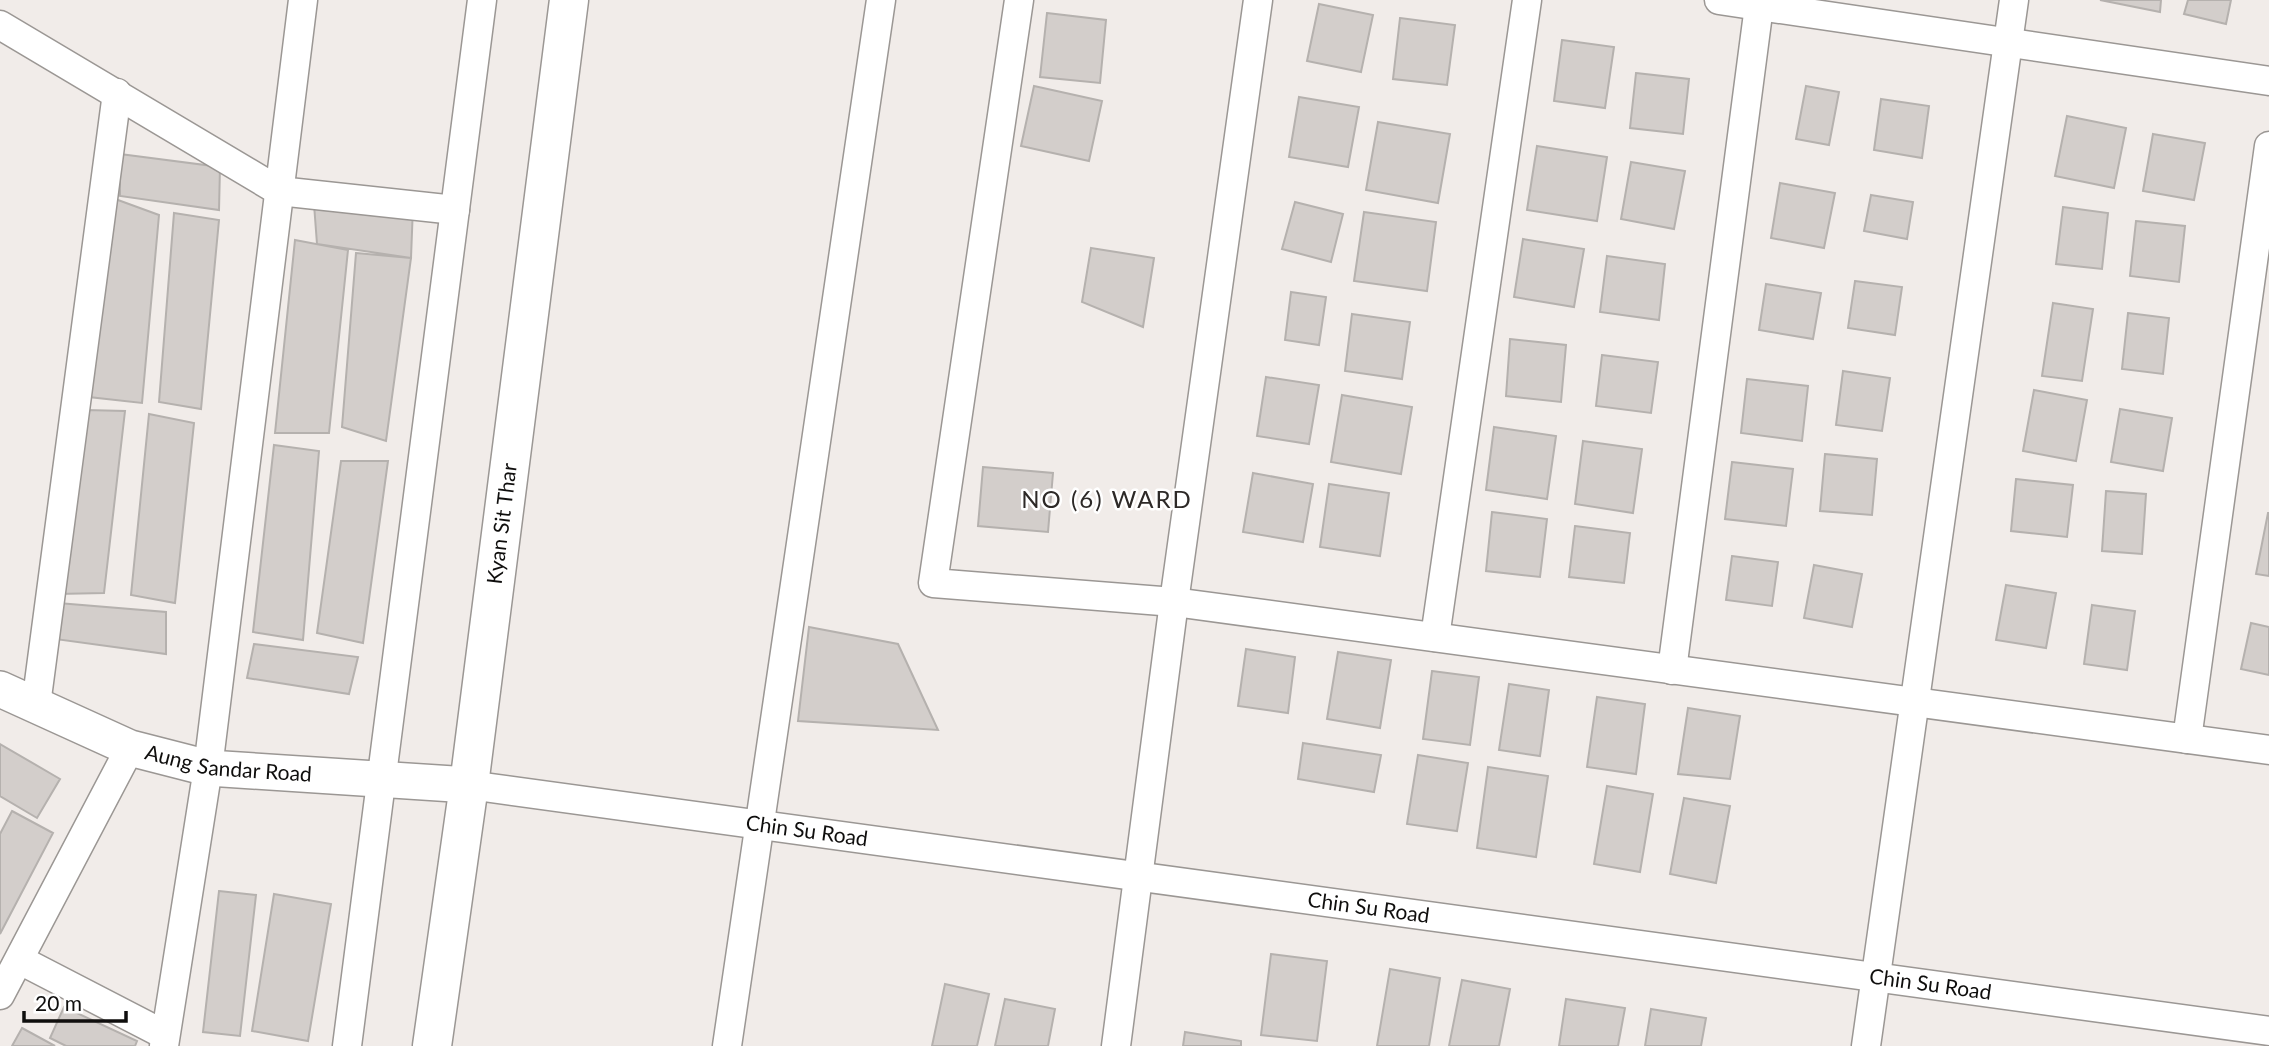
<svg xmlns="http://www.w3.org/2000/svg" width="2269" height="1046" viewBox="0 0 2269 1046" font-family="Lato,sans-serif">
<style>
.building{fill:#d3cecb;stroke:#b5b1ae;stroke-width:2}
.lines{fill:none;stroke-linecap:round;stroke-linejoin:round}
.minor-casing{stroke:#9b9794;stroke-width:31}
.tertiary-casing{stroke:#9b9794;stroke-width:38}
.secondary-casing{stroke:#9b9794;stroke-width:41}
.minor{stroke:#fff;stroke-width:28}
.tertiary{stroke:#fff;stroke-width:35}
.secondary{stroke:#fff;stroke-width:38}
.labels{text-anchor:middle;stroke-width:5;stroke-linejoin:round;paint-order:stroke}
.street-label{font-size:21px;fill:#0f0e0d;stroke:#fff}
.quarter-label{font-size:24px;letter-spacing:2px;fill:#2d2927;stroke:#fff}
</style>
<rect width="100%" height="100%" fill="#f1ece9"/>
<path class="building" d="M2100 0H2161L2160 12Z
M2188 0H2231L2226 24 2184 14Z
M1319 4 1373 15 1361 72 1307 61Z
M1047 13 1106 20 1100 83 1040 77Z
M1400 18 1455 25 1447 85 1393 79Z
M1562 40 1614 47 1605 108 1554 101Z
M1636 73 1689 79 1683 134 1630 128Z
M1034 86 1102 101 1089 161 1021 146Z
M1806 86 1839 92 1829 145 1796 139Z
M1299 97 1359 107 1348 167 1289 157Z
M1881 99 1929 106 1922 158 1874 150Z
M2067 116 2126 128 2114 188 2055 176Z
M1378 122 1450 134 1438 203 1366 190Z
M2153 134 2205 143 2194 200 2143 191Z
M1537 146 1607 157 1597 221 1527 210Z
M120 154 220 167 219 210 120 196Z
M1631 162 1685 171 1674 229 1621 219Z
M1780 183 1835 193 1824 248 1771 238Z
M1871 195 1913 202 1907 239 1864 231Z
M107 196 159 215 142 403 80 396Z
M1295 202 1343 214 1331 262 1282 249Z
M314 204 413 206 411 258 317 244Z
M2063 207 2108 213 2102 269 2056 264Z
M1364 212 1436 222 1427 291 1354 281Z
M174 213 219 220 201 409 159 402Z
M2136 221 2185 226 2179 282 2130 276Z
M1523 239 1584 249 1574 307 1514 297Z
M295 240 348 250 329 433H275Z
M1091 248 1154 258 1143 327 1082 302Z
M356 253 411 258 386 441 342 427Z
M1607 256 1665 264 1659 320 1600 312Z
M1855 281 1902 287 1895 335 1848 328Z
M1766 284 1821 293 1813 339 1759 330Z
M1291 292 1326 297 1319 345 1285 340Z
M2053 303 2093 309 2082 381 2042 376Z
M2128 313 2169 318 2163 374 2122 369Z
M1352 314 1410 322 1402 379 1345 371Z
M1510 339 1566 345 1561 402 1506 396Z
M1602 355 1658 362 1651 413 1596 406Z
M1843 371 1890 378 1882 431 1836 425Z
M1266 377 1319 385 1309 444 1257 436Z
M1747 379 1808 386 1802 441 1741 433Z
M2034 390 2087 400 2076 461 2023 451Z
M1342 395 1412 407 1401 474 1331 462Z
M2120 409 2172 418 2163 471 2111 462Z
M86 410 125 411 104 593 57 594Z
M149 414 194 423 175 603 131 595Z
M1494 427 1556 436 1547 499 1486 490Z
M1583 441 1642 449 1633 513 1575 504Z
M274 445 319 451 303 640 253 632Z
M1825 454 1877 459 1872 515 1820 511Z
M341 461H388L363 643 317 633Z
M1732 462 1793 469 1786 526 1725 519Z
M983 467 1053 473 1048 532 978 526Z
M1253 473 1313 484 1303 542 1243 532Z
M2016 479 2073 485 2067 537 2011 531Z
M1329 484 1389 493 1380 556 1320 547Z
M2106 491 2146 494 2142 554 2102 551Z
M1492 512 1547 519 1540 577 1486 571Z
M2268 513H2269V576L2256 574Z
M1575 526 1630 533 1624 583 1569 577Z
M1732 556 1778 562 1772 606 1726 600Z
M1814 565 1862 574 1852 627 1804 618Z
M2006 585 2056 593 2046 648 1996 640Z
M58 603 166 612V654L55 639Z
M2092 605 2135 611 2127 670 2084 664Z
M2251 623 2269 627V675L2241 669Z
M809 627 898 644 938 730 798 721Z
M254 644 358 657 349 694 247 678Z
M1246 649 1295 657 1288 713 1238 706Z
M1338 652 1391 660 1380 728 1327 719Z
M1432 671 1479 677 1470 745 1423 739Z
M1509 684 1549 690 1540 756 1499 750Z
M1597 697 1645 704 1636 774 1587 767Z
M1688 708 1740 716 1730 779 1678 774Z
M1303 743 1381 755 1374 792 1298 779Z
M0 744 60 779 37 818 0 796Z
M1418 755 1468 763 1457 831 1407 824Z
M1488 767 1548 776 1536 857 1477 848Z
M1607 786 1653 794 1640 872 1594 864Z
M1684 798 1730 806 1716 883 1670 874Z
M12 811 53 833 0 934V834Z
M219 891 256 895 240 1036 203 1032Z
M274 894 331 904 308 1041 252 1031Z
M1271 954 1327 961 1317 1041 1261 1035Z
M1390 969 1440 978 1429 1046H1377Z
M1462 980 1510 989 1499 1046H1449Z
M945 984 989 994 977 1046H932Z
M1005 999 1055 1009 1048 1046H995Z
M1566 999 1625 1008 1618 1046H1559Z
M64 1007 137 1041 135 1046H66L50 1038Z
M1651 1009 1706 1018 1701 1046H1645Z
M22 1028 55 1046H12Z
M1185 1032 1241 1041V1046H1183Z"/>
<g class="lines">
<defs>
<g id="minor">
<path d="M1019 0 933 583 1174 602 2269 750"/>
<path d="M1719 0 2269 81"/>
<path d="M0 25 279 191 455 210"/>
<path d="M1435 637 1527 0"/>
<path d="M1672 670 1759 6"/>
<path d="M36 705 117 93"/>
<path d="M2187 739 2269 146"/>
<path id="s1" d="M469 785 2269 1031"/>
<path d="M20 960 165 1035"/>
<path d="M0 995 130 748"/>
<path d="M164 1046 208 768 303 0"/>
<path d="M347 1046 482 0"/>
<path d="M727 1046 881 0"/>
<path d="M1116 1046 1174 602 1258 0"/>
<path d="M1866 1046 2014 0"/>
</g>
<g id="tertiary">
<path id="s2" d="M0 689 130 748 208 768 469 785"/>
</g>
<g id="secondary">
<path id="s3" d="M432 1046 469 785 569 0"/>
</g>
</defs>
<use href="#minor" class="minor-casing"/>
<use href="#tertiary" class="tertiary-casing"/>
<use href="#secondary" class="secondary-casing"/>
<use href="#minor" class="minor"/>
<use href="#tertiary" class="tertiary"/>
<use href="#secondary" class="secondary"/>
</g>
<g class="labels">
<g class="street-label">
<text dy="7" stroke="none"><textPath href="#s3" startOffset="527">Kyan Sit Thar</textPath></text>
<text dy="7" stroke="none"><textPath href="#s2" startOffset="243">Aung Sandar Road</textPath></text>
<text dy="7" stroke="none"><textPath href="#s1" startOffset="341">Chin Su Road</textPath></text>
<text dy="7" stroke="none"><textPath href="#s1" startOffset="908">Chin Su Road</textPath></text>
<text dy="7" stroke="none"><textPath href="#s1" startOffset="1475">Chin Su Road</textPath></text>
</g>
<g class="quarter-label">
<text x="1107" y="508">NO (6) WARD</text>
</g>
</g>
<path d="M24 1011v10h102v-10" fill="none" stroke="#0f0e0d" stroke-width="3.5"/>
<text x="35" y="1011" font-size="21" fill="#0f0e0d" stroke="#ffffff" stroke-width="5" paint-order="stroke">20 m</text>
</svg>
